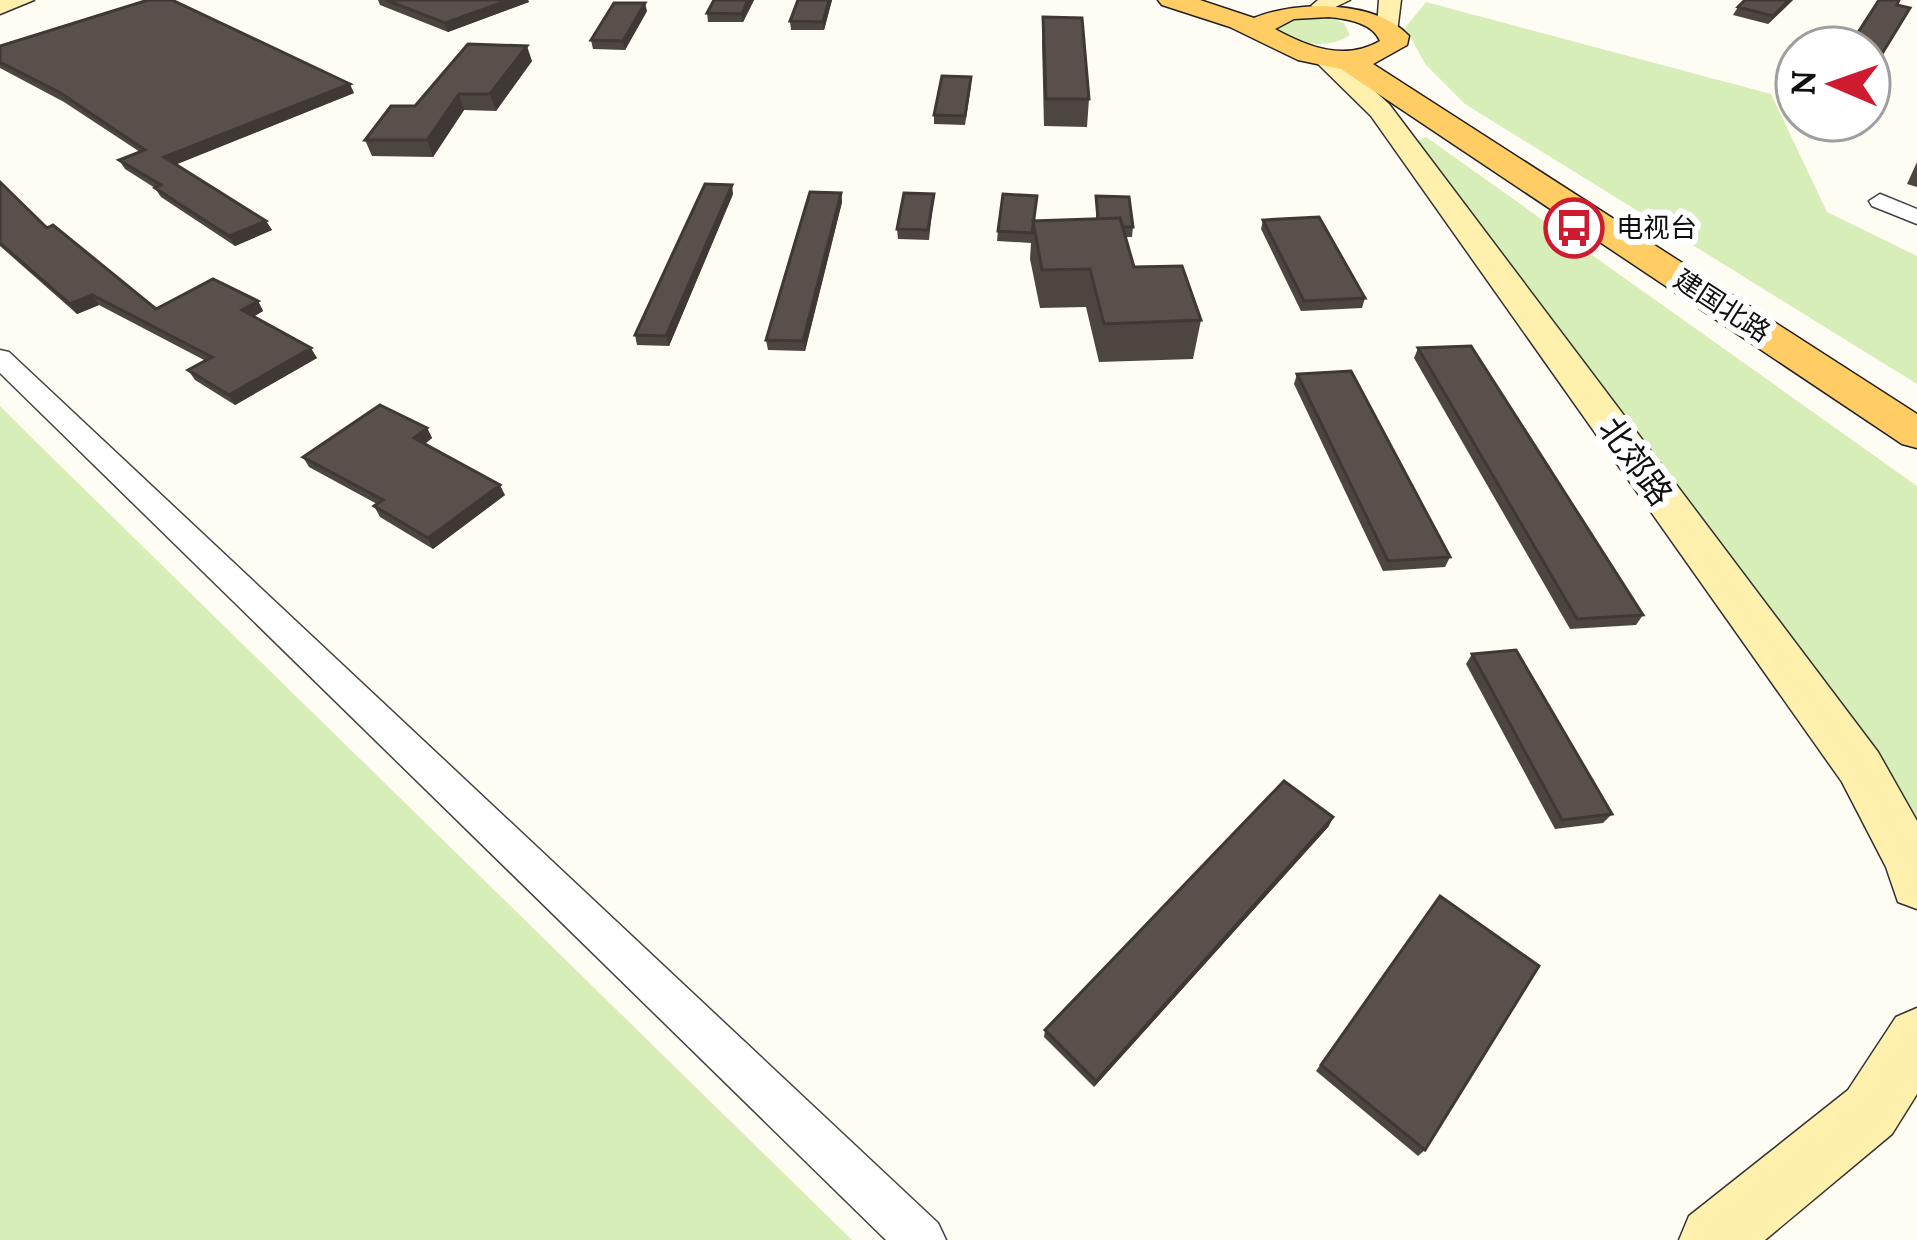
<svg xmlns="http://www.w3.org/2000/svg" width="1917" height="1240" viewBox="0 0 1917 1240" font-family="Lora,'Noto Sans SC',serif">
<style>
.green{fill:#d8eeb8}
.lines{fill:none;stroke-linecap:round;stroke-linejoin:round}
.street-casing{stroke:#434343;stroke-width:3}
.secondary-casing{stroke:#323232;stroke-width:3}
.primary-casing{stroke:#212121;stroke-width:3}
.street{fill:#fff;fill-rule:evenodd}
.secondary{fill:#fff0ae;fill-rule:evenodd}
.primary{fill:#ffcd63;fill-rule:evenodd}
.wall{fill:#4d4540}
.shaded-wall{fill:#3f3834}
.building{fill:#5a504b;stroke:#3f3834;stroke-width:3}
.labels{text-anchor:middle;stroke-width:12;stroke-linejoin:round;paint-order:stroke}
.far-poi-label{font-size:27px;fill:#101010;stroke:#fff;text-anchor:start}
.far-street-label{font-size:27px;fill:#101010;stroke:#fff}
.street-label{font-size:33px;fill:#101010;stroke:#fff}
</style>
<rect width="100%" height="100%" fill="#fffcf3"/>
<path class="green" d="M1426 2 1771 94 1827 212 1917 256V384L1465 104 1426 65 1405 28Z
M1320 14 1344 23 1350 35C1328 50 1293 45 1274 28V22Z
M1426 137 1917 486V863L1414 142Z
M0 406 36 442 852 1240H0Z"/>
<g class="lines">
<defs>
<path id="street" d="M1880 194 1917 209V224L1872 206 1869 201Z
M0 350 9 352 938 1223 946 1240H886L0 373Z"/>
<path id="secondary" d="M0 0H34L0 14Z
M1318 0H1350L1323 13 1311 6Z
M1379 0H1401L1397 32 1389 34 1377 27Z
M1325 52 1334 54 1389 104 1878 752 1917 821V909L1898 902 1886 867 1842 782 1371 116 1313 59Z
M1917 1008V1094L1892 1134 1765 1240H1679L1689 1216 1848 1090 1896 1017Z"/>
<path id="primary" d="M1158 0H1200L1254 18C1297 0 1376 0 1409 36L1407 45 1373 64 1917 414V448L1902 444 1341 69 1298 60 1230 27 1162 5ZM1329 17C1348 19 1373 23 1380 41 1345 61 1309 48 1275 29L1294 19Z"/>
</defs>
<use href="#street" class="street-casing"/>
<use href="#secondary" class="secondary-casing"/>
<use href="#primary" class="primary-casing"/>
<use href="#street" class="street"/>
<use href="#secondary" class="secondary"/>
<use href="#primary" class="primary"/>
</g>
<path class="wall" d="M378 0H528L529 2 448 32 380 5Z
M714 0H754L743 22H708L707 13Z
M798 0H832L824 30H791L790 21Z
M1793 0 1768 24 1733 15 1738 7Z
M1897 5 1910 8 1874 66 1869 64V48Z
M647 11 625 50 593 49 591 40Z
M1043 17 1089 99 1087 127 1044 126 1042 43Z
M0 46 354 93 176 164 266 221 272 230 235 246 161 197 155 188 125 169 119 160 140 152 64 102 0 68Z
M532 61 496 111 464 110 433 157 372 156 365 140 415 106Z
M971 86 965 125 934 124V115Z
M1917 162V187L1907 184Z
M0 182 47 228 156 309 258 301 263 311 254 316 317 358 235 405 195 380 188 370 206 361 99 305 77 314 0 246Z
M841 193 842 202 805 351 768 350 766 340Z
M733 194 669 346 637 345 635 335Z
M934 194 929 240 898 239 897 229Z
M1096 196 1133 227 1132 237H1126L1134 267 1201 320 1193 359 1099 362 1086 307 1040 308 1030 259 1031 243 997 241 998 231 1035 221 1096 219Z
M1263 220 1365 298 1362 308 1301 311 1261 229Z
M1418 348 1643 615 1636 625 1570 629 1414 358Z
M1297 374 1450 557 1445 567 1383 571 1294 384Z
M427 428 432 438 425 444 505 495 433 549 380 517 374 506 377 504 309 467 303 457Z
M1472 654 1612 814 1603 823 1555 829 1466 664Z
M1329 826 1094 1087 1044 1037 1045 1030Z
M1440 896 1425 1150 1418 1156 1316 1071Z"/>
<path class="shaded-wall" d="M509 0H528L529 2 448 32 445 23Z
M748 0H754L743 22 742 14Z
M829 0H832L824 30 823 22Z
M1789 0H1793L1768 24 1773 16Z
M645 3 647 11 625 50 623 41Z
M527 46 532 61 496 111 490 94Z
M350 84 354 93 170 167 164 157Z
M459 94 464 110 433 157 427 140Z
M732 185 733 194 669 346 666 336Z
M841 193 842 202 805 351 803 341Z
M266 221 272 230 235 246 229 236Z
M92 295 99 305 77 314 70 304Z
M258 301 263 311 248 320 242 310Z
M311 348 317 358 235 405 229 395Z
M427 428 432 438 419 448 414 438Z
M500 485 505 495 433 549 428 538Z
M1333 817 1329 826 1094 1087 1096 1081Z"/>
<path class="building" d="M148 0H172L350 84 164 157 266 221 229 236 155 188 161 185 119 160 145 150 59 92 0 62V46Z
M386 0H509L445 23Z
M714 0H748L742 14 707 13Z
M798 0H829L823 22 790 21Z
M1745 0H1789L1773 16 1738 7Z
M1879 0H1899L1897 5 1910 8 1880 57 1872 55 1869 61V48H1848Z
M614 3H645L623 41 591 40Z
M1043 17 1082 18 1089 99H1046Z
M468 44 527 46 490 94H459L427 140H365L391 106H415Z
M942 76 971 77 965 116 934 115Z
M0 182 47 228 53 225 156 309 213 279 258 301 242 310 311 348 229 395 188 370 212 357 92 295 70 304 0 243Z
M705 184 732 185 666 336 635 335Z
M810 192 841 193 803 341 766 340Z
M904 193 934 194 928 230 897 229Z
M1003 194 1037 196 1032 233 998 231Z
M1096 196 1129 197 1133 227H1123L1120 218 1098 219Z
M1319 217 1365 298 1304 301 1263 220Z
M1120 218 1134 267 1182 266 1201 320 1104 324 1090 269 1042 270 1033 221Z
M1471 346 1643 615 1577 619 1418 348Z
M1351 371 1450 557 1388 561 1297 374Z
M380 405 427 428 414 438 500 485 428 538 374 506 383 500 303 457Z
M1516 650 1612 814 1562 820 1472 654Z
M1284 781 1333 817 1096 1081 1045 1030Z
M1440 896 1539 966 1425 1150 1321 1065Z"/>
<defs>
<symbol id="bus-ring" viewBox="-11 -11 22 22"><circle r="9.5" fill="#fff" stroke="#ce1b30" stroke-width="1.5"/><path d="M-5-6H5V4H4V6H2V4H-2V6H-4V4H-5ZM-3.5-4V0h7V-4ZM-3.5 1.2v1.5H-2V1.2ZM2 1.2v1.5H3.5V1.2Z" fill="#ce1b30"/></symbol>
</defs>
<g fill-rule="evenodd">
<use href="#bus-ring" x="1541" y="195" width="66" height="66"/>
</g>
<g class="labels">
<g class="far-poi-label">
<text x="1616" y="237">电视台</text>
</g>
<g class="far-street-label">
<text transform="translate(1722 306) rotate(33)" y="9">建国北路</text>
</g>
<g class="street-label">
<text transform="translate(1636 461) rotate(54)" y="12">北郊路</text>
</g>
</g>
<g transform="translate(1833 84) rotate(272)"><circle r="57" fill="#ffffff" stroke="#9f9f9f" stroke-width="3"/>
<path d="M0-9L21 45L0 30L-21 45Z" fill="#ce1b30"/>
<text y="-18" font-size="33" font-weight="bold" text-anchor="middle" fill="#101010">N</text>
</g>
</svg>
